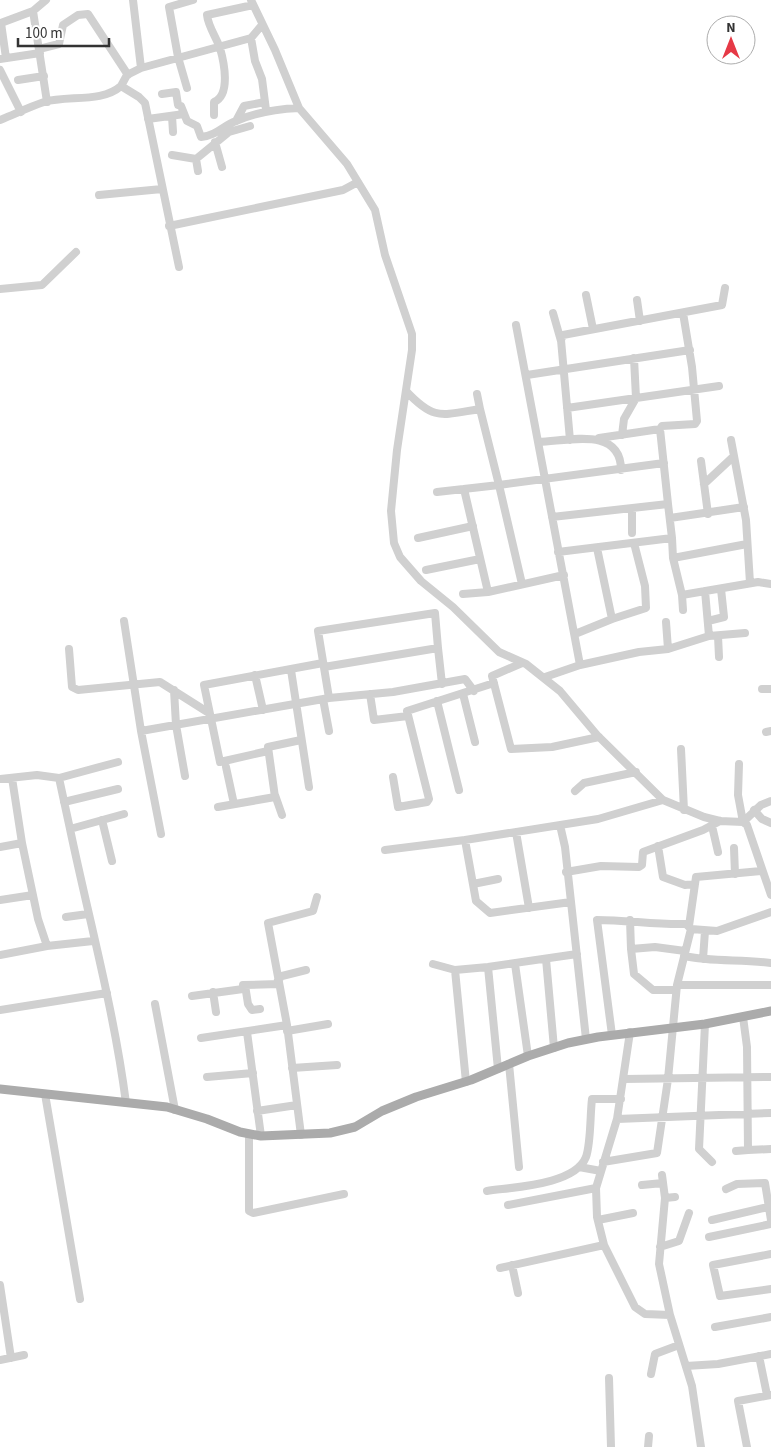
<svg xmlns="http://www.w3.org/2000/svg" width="771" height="1447" viewBox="0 0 771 1447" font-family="'Source Sans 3',sans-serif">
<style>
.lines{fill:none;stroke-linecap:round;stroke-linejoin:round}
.minor{stroke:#d0d0d0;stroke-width:8}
.major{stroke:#ababab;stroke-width:9}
</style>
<rect width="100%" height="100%" fill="#fff"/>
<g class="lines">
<path class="minor" d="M133 0 141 68
M251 0 275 50 299 108 347 164 375 210 385 255 412 334V350L397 450 391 511 394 543 400 557 421 581 453 607 499 652 526 664 560 691 597 735 663 800 704 817 720 821 743 822 747 825 771 895
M33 11 47 102
M251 38 255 61 262 79 266 110
M39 49 59 44 63 25 78 15 88 14 128 75
M6 58 1 23 33 11 46 0
M0 59 40 53
M0 70 21 112
M18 80 44 76
M187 88 178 57 169 7 193 0
M162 94 176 92 178 105 181 106 187 121 197 126 201 137C218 135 222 126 236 121 257 112 276 109 299 108
M214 115V102C231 95 224 62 220 48 216 37 208 26 207 15L253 5
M172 116 173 132
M148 119 184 114
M0 120C15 114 29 107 44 102 68 95 102 103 121 86
M236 121 244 106 265 102
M215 142 222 167
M172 155 196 159 198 171
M196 159 229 132 250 126
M99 195 162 189
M169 226 343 190 358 182
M179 267 145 103 139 97 121 86 127 75 141 68 251 38 262 25
M0 289 42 285 76 252
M586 295 593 329
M637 300 640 321
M553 313 561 341
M516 325 580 665
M527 375 690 350
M406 391C434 421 441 415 480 409L477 394
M567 408 719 386
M480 409 499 485 664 463
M622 435 624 419 636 398 634 358
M599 438 660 429
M570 440 561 340 563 335 722 305 725 288
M731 440 746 520 750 583
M539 442C568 441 621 426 621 470
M701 461 708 514
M704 484 733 457
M464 489 488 592
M437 492 499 485 522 584
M668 504 660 429 662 426 695 424 697 421 692 367 683 313
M632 508V533
M552 517 668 504 672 538 558 552
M670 518 744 507
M418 538 473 526
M672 538 673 558 682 595 758 582 771 584
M597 548 612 619
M673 558 747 544
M426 570 480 559
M705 591 709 636
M463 594 488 592 564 575
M682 595 683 610
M124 621 141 731 329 698 393 692 465 679 474 691
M708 621 724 617 721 589
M666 622 668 649
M575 634 612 619 646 608 645 586 634 543
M718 636 719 657
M438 648 442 684
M69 649 72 687 78 690 160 682 209 713
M522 663 492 676 511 749 552 747 599 737
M324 667 438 648 435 613 318 631 329 698
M291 670 309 787
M255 675 263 710
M545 677 580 665 639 652 668 649 709 636 745 633
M762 689H771
M174 690 176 725 185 776
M370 694 374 720 408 716
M463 694 475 742
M323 699 329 731
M437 701 459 790
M141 731 161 834
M766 732 771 731
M681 749 684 810
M268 751 220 762 204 685 323 663
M739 764 738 795 743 822
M226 767 234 804
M393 777 398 807 427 802 429 799 407 711 494 683
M12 778 22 843 38 919 47 946 93 941
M59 778 70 829 124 814
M0 779 37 775 59 778 118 762
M575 791 584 783 636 772
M275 795 282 815
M64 802 118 789
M218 807 275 797 268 747 301 740
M754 810 762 819 771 823
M102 820 112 861
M743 822 761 805 771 801
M560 825 565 847 586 1039
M712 826 718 852
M70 829C89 920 114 1010 126 1103
M516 832 529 908
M465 840 476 901 490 913 571 902
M658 846 663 877 685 885 695 884
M0 847 22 843
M734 848 735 874
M385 850 465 840 598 819 663 800
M566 872 601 866 639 867 642 865 643 852 703 830 720 821
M473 884 498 879
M0 900 33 895
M66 917 88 914
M630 920 631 949 634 974 653 990H676
M689 926 696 877 761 871
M631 949 655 947 685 951
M0 955 47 946
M684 956C712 962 742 959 771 963
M546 959 554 1048
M703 959 705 931
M433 964 455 970
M515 964 528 1056
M488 967 498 1069
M278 980 282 976 306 970
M245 985 248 1004 252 1010 260 1009
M677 985H771
M213 992 216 1012
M192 996 243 989V985L279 984
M155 1004 175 1110
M0 1010 107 993
M743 1017 747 1047 748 1150 771 1149
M705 1024 699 1149 712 1162
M287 1031 328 1024
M247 1032 261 1136
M630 1032 617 1119 596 1188 597 1217 604 1245 635 1307 645 1314 670 1315 659 1264 665 1198 662 1175
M612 1035 597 920C627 920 656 925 686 924L691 929 717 931 771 912
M201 1038 287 1025
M509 1064 519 1167
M292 1068 337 1065
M207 1077 253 1073
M624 1079 771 1077
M466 1082 455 970 488 967 577 954
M45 1094 80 1299
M257 1111 297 1105
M617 1119 771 1113
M249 1134V1211L253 1213 344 1194
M301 1135 287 1025 268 923 313 911 317 897
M736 1151 748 1150
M603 1162 657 1153 668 1079 677 985 691 929
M579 1167 601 1171
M642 1185 663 1183
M726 1189 737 1184 765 1183 771 1220
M487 1191C513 1187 575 1185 586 1157 591 1143 590 1115 592 1099H621
M665 1198 675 1197
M508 1205 596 1188
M598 1220 633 1213
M712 1220 768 1207
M709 1237 771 1224
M660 1247 679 1241 689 1213
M771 1254 713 1265 720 1296 771 1289
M512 1265 518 1293
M500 1268 604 1245
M0 1285 11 1358
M670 1315 692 1386 701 1447
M715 1327 771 1317
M759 1356 767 1395
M0 1360 24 1355
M686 1366 718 1364 771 1354
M651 1374 655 1354 679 1345
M609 1378 611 1447
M648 1447 649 1436
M747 1447 738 1401 771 1395"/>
<path class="major" d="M0 1089 167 1107 207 1119 240 1132 261 1136 330 1133 355 1127 382 1111 416 1097 471 1080 528 1056 568 1043 598 1037 705 1024 771 1011"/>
</g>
<g transform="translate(731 40)"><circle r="24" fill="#ffffff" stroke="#adadad"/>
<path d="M0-4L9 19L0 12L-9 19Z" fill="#e63946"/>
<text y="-8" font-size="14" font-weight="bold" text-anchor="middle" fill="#333333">N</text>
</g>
<path d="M18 38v8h91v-8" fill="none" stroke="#333333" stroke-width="2.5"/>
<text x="25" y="38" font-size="15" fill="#333333" stroke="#ffffff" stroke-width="4" paint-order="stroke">100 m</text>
</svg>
